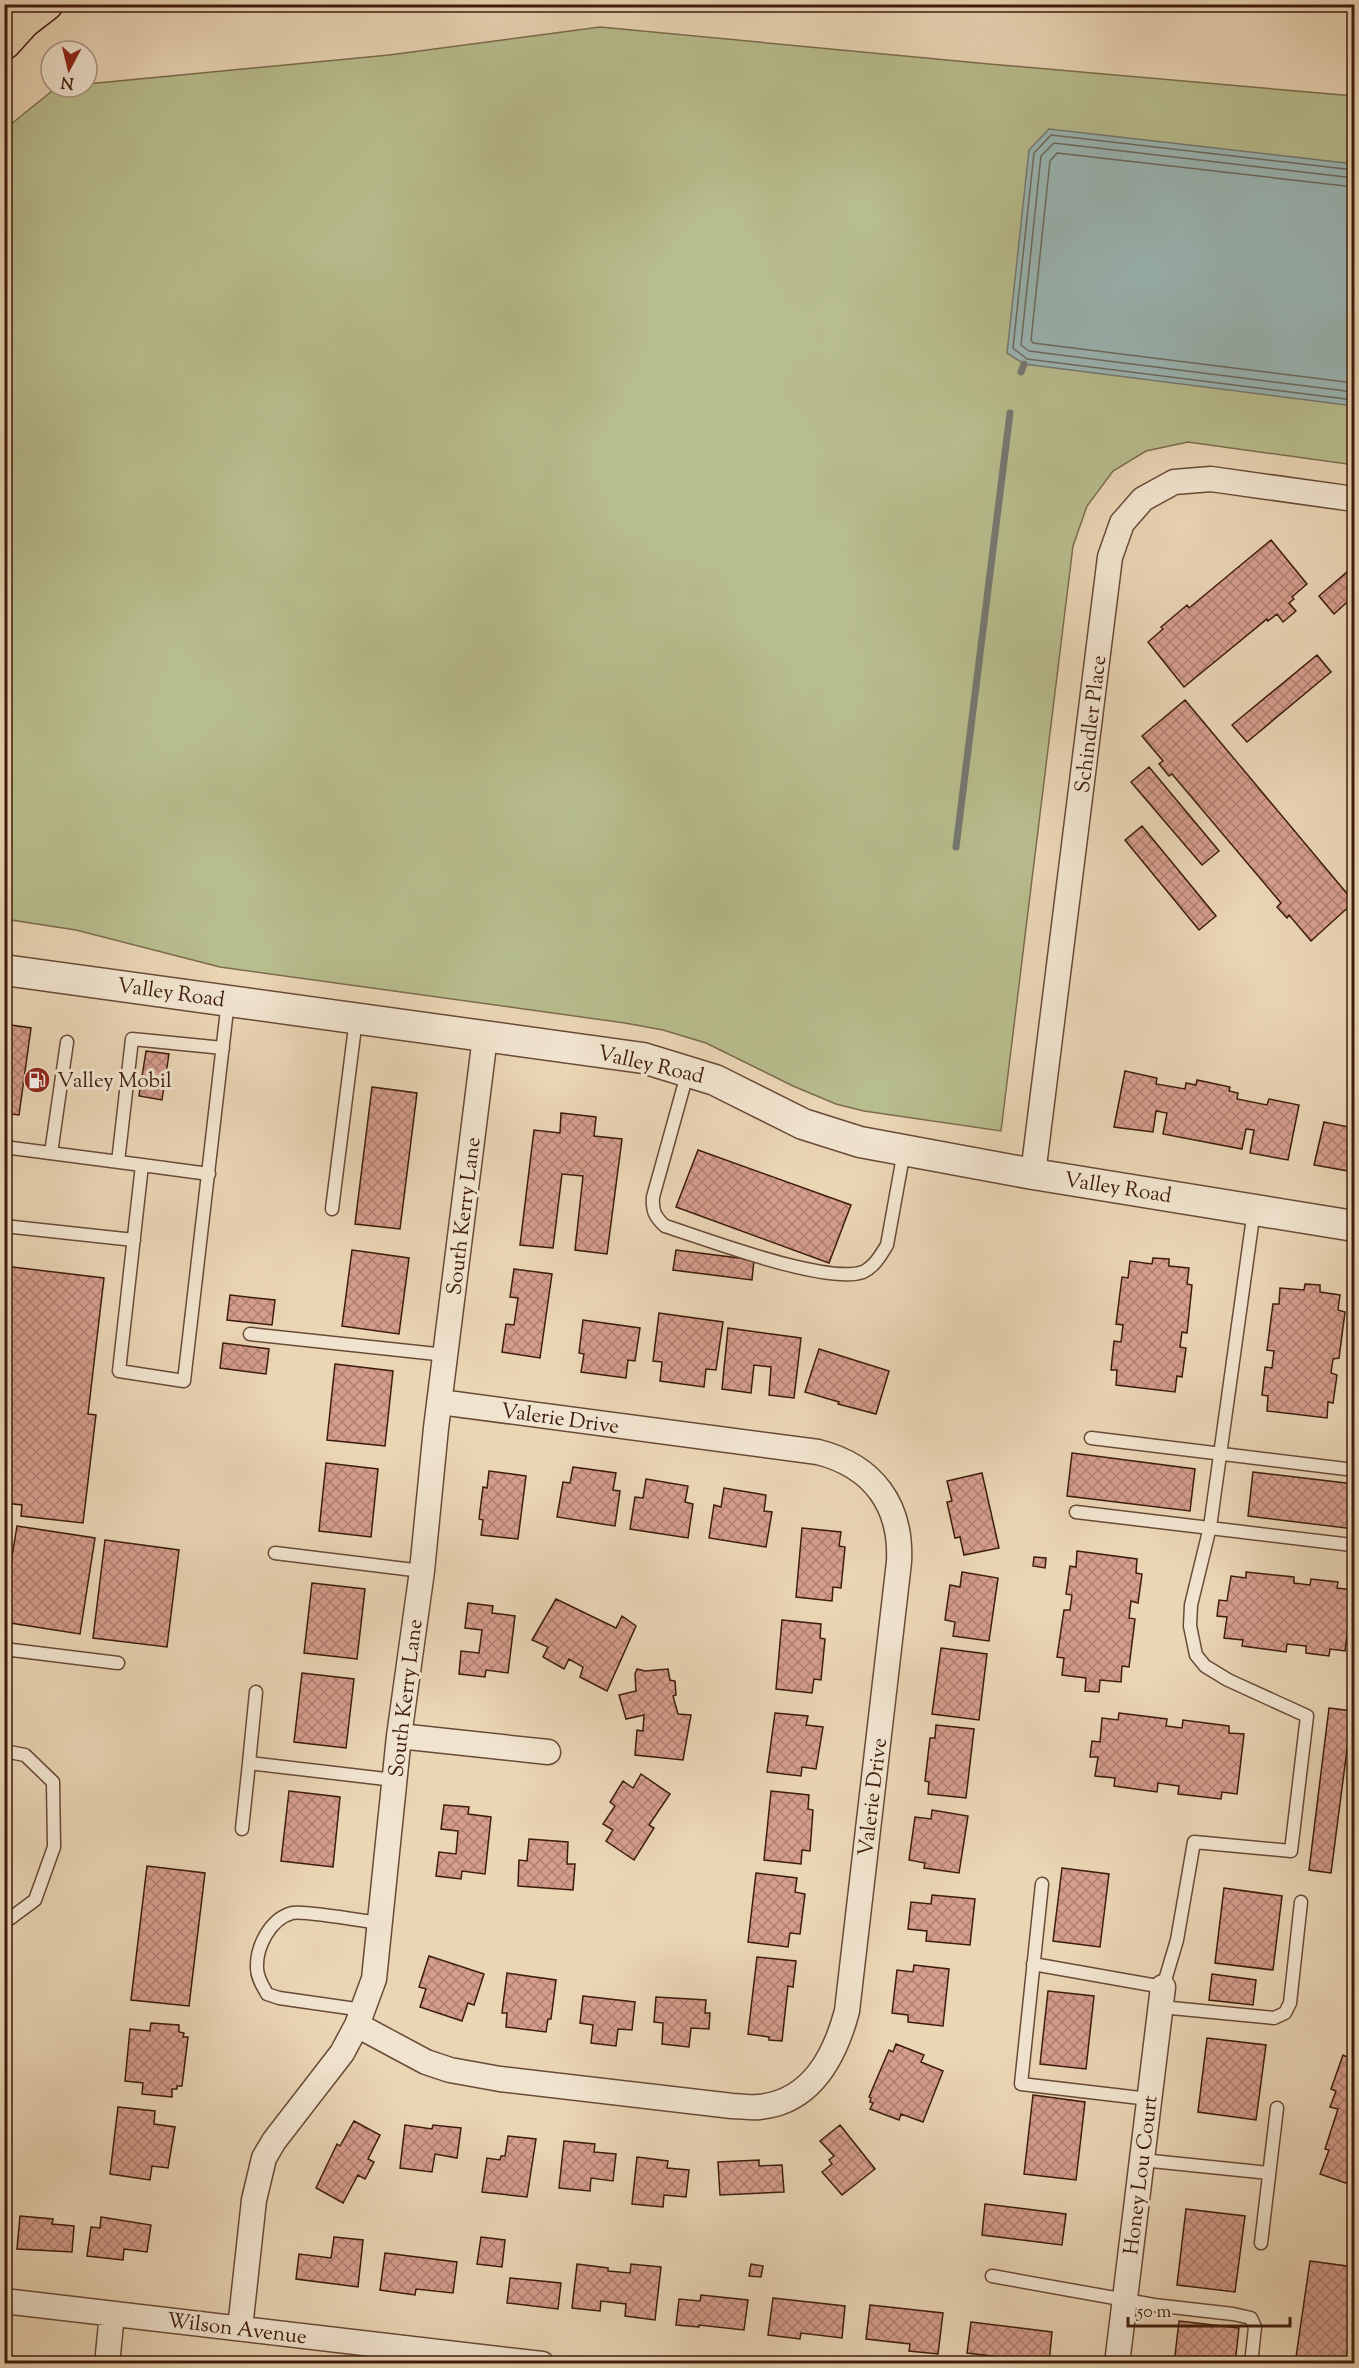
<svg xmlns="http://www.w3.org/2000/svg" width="1359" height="2368" viewBox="0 0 1359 2368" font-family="'Sorts Mill Goudy',serif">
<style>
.grass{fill:#b8bd8d;stroke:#7b6c4c;stroke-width:1.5}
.water{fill:#9ab7b6;stroke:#757972;stroke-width:1.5}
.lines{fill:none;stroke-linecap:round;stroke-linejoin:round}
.shore{stroke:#6c6a60;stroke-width:1.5}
.stream{stroke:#757972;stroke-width:7}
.building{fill:url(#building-cross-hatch);stroke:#3e1c0b;stroke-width:1.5}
.service-casing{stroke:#694a36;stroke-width:15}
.minor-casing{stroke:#694a36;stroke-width:27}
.tertiary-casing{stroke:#694a36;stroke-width:33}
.motorway-casing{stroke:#3e1c0b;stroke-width:36}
.service{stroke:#f1e4cf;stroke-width:12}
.minor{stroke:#f1e4cf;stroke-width:24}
.tertiary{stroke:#f1e4cf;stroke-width:30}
.motorway{stroke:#ead5b5;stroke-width:33}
.labels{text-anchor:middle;stroke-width:6;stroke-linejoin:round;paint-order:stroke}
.street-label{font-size:21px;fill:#3e1c0b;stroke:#f1e4cf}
.poi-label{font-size:21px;fill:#3e1c0b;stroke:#f1e4cf;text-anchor:start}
</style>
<defs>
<pattern id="building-cross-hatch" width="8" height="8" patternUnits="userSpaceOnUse" patternTransform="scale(1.5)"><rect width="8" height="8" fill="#d59d8c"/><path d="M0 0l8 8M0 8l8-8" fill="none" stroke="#ae7f71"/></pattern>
</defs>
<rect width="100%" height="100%" fill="#ead5b5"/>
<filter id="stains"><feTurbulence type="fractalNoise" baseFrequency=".00333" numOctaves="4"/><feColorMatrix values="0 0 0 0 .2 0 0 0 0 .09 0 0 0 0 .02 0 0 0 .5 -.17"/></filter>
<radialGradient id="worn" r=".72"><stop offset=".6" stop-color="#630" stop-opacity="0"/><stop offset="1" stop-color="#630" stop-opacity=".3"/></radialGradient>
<path class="grass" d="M600 27 989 64 1354 96V465L1188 442 1146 451 1113 471 1087 506 1073 546 1001 1131 864 1111 836 1104 793 1086 706 1043 663 1030 625 1023 220 967 76 930 5 919V129L57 87H87V84L389 55Z"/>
<path class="water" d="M1049 129 1354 164V406L1024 364 1007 353 1029 150Z"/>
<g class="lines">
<path class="shore" d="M1354 170 1051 135 1034 153 1013 348 1027 359 1354 400
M1354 178 1054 143 1041 156 1021 345 1029 351 1354 392
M1354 187 1057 153 1050 161 1031 340 1033 343 1354 383"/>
<path class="stream" d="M1021 372 1024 364
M956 847 1010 413"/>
</g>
<path class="building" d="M1271 540 1307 584 1292 597 1294 599 1289 603 1296 611 1283 622 1277 614 1268 621 1267 619 1184 687 1148 642 1163 629 1161 627 1187 605 1189 608Z
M1354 566V596L1334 614 1319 596Z
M1317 655 1331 672 1247 742 1232 725Z
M1185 700 1354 902 1311 941 1289 915 1287 918 1277 907 1281 903 1172 774 1169 776 1159 764 1163 761 1142 736Z
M1149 767 1219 851 1202 865 1131 782Z
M1142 826 1216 916 1199 930 1125 840Z
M4 1024 31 1028 19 1115 4 1113Z
M146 1051 169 1054 162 1100 139 1096Z
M1125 1071 1157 1078 1156 1084 1185 1089 1186 1083 1196 1085 1197 1080 1230 1087 1229 1091 1238 1093 1237 1099 1267 1105 1269 1099 1299 1105 1288 1160 1250 1153 1254 1130 1246 1129 1242 1149 1163 1134 1167 1113 1156 1111 1153 1132 1114 1127Z
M372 1087 417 1093 400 1229 355 1224Z
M561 1113 596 1117 594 1136 622 1139 607 1254 575 1250 583 1176 562 1174 553 1248 520 1245 534 1130 560 1133Z
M1324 1122 1354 1128V1172L1314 1165Z
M698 1150 851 1205 829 1263 676 1207Z
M352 1250 409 1258 399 1334 342 1326Z
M676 1250 754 1260 752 1280 673 1270Z
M1153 1258 1169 1259V1266L1189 1268 1187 1284 1192 1285 1187 1333 1182 1332 1180 1347 1186 1348 1182 1377 1177 1376 1175 1392 1116 1385 1117 1370H1111L1114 1341 1121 1342 1123 1325 1116 1324 1122 1277 1128 1278 1130 1261 1152 1264Z
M4 1266 104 1278 88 1414 96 1415 83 1523 21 1516 22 1505 4 1503Z
M514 1269 552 1274 540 1358 502 1352 506 1324 514 1325 518 1298 510 1297Z
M1305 1284 1320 1285V1292L1340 1295 1338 1310 1345 1312 1339 1358 1333 1359 1331 1373 1337 1375 1333 1403 1328 1402 1327 1418 1267 1411 1268 1396 1262 1395 1265 1367 1272 1368 1274 1351 1267 1350 1273 1304H1279L1280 1288 1304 1290Z
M230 1295 275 1300 272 1325 227 1320Z
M659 1313 723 1322 716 1370 706 1369 704 1387 660 1381 662 1362 653 1361Z
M583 1320 640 1328 635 1361 628 1360 626 1378 581 1372 584 1354 579 1353Z
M728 1328 801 1338 794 1398 769 1395 771 1367 754 1365 751 1393 722 1389Z
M223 1343 269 1349 266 1374 220 1368Z
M819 1349 889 1371 876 1414 838 1404 839 1402 805 1392Z
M335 1364 393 1371 385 1446 327 1440Z
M1072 1453 1195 1469 1190 1511 1067 1496Z
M326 1463 378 1469 371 1537 319 1531Z
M573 1467 616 1473 613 1490 620 1491 615 1526 557 1517 563 1482 570 1483Z
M489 1471 526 1476 518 1539 481 1535 483 1520 479 1519 483 1487 487 1488Z
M1253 1472 1354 1484V1529L1248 1516Z
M982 1473 999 1548 964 1555 960 1537 955 1538 947 1502 952 1501 947 1481Z
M646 1479 688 1486 685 1502 693 1504 688 1538 630 1529 635 1497 643 1498Z
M724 1488 766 1495 764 1511 772 1512 766 1547 709 1538 714 1505 721 1507Z
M17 1526 95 1538 80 1634 4 1622V1605Z
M802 1528 841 1532 839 1546 845 1547 841 1588 833 1587 832 1601 796 1597Z
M105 1540 179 1550 167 1647 93 1638Z
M1077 1551 1137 1559 1136 1573 1142 1574 1138 1603 1131 1601 1129 1618 1135 1619 1129 1667 1122 1666 1121 1682 1100 1680 1099 1692 1085 1691 1086 1678 1062 1675 1064 1658 1057 1657 1064 1610H1070L1072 1595 1066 1594 1070 1566 1076 1567Z
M1034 1557 1046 1558 1045 1568 1033 1566Z
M962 1572 998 1578 989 1641 953 1636 955 1622 945 1620 950 1585 960 1587Z
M1246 1572 1294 1577V1583L1310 1585 1311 1579 1338 1582 1337 1588 1353 1590 1345 1651 1330 1649 1329 1656 1306 1653V1646L1287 1644 1286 1652 1242 1646 1243 1640 1224 1638 1227 1617 1217 1616 1219 1600 1227 1601 1231 1576 1246 1578Z
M312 1583 365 1589 357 1659 304 1653Z
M556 1599 616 1628 622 1616 636 1626 607 1691 580 1677 583 1667 569 1659 564 1669 543 1657 548 1647 532 1640Z
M468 1603 493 1606 492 1613 515 1616 508 1673 486 1670 485 1677 459 1674 461 1651 479 1653 482 1630 465 1628Z
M782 1620 821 1624 820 1638 825 1639 821 1680 814 1679 812 1693 776 1689Z
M941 1648 987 1654 979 1720 932 1714Z
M637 1669 645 1671 668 1669 670 1680 675 1681 676 1695 673 1696 678 1714 691 1715 683 1760 635 1755 637 1730 643 1731 644 1715 626 1719 619 1695 636 1691 635 1674Z
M302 1673 354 1679 346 1748 294 1742Z
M1329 1708 1352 1711 1331 1873 1309 1870Z
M775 1713 808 1716 806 1725 823 1727 816 1769 802 1767 801 1776 767 1772Z
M1119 1713 1167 1719 1166 1726 1182 1728 1183 1720 1229 1726V1733L1244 1734 1237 1794 1222 1792 1221 1799 1178 1794 1179 1786 1158 1783 1157 1792 1114 1786 1115 1778 1095 1776 1098 1757H1090L1092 1741 1100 1742 1102 1718 1118 1720Z
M936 1725 974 1729 966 1798 928 1794 929 1782 925 1781 930 1738H935Z
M641 1774 670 1794 649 1825 654 1828 634 1860 606 1841 613 1830 603 1824 615 1806 610 1802 623 1781 633 1788Z
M289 1791 340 1797 333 1867 281 1861Z
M771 1791 809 1795 808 1809 813 1810 810 1851 802 1850 801 1864 764 1860Z
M444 1805 469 1807 468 1814 491 1817 485 1874 462 1871 461 1879 436 1876 439 1852 456 1854 458 1831 441 1829Z
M932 1810 968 1816 959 1873 924 1868 925 1863 909 1860 915 1817 931 1819Z
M529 1839 568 1842 567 1864H575L573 1890 518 1886 519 1860 527 1861Z
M147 1866 205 1873 189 2006 131 2000Z
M1062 1868 1109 1874 1100 1947 1053 1941Z
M756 1873 797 1878 795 1892 805 1894 800 1934 790 1933 788 1947 748 1942Z
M1224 1888 1282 1896 1273 1970 1215 1963Z
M932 1895 975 1899 970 1945 926 1941 927 1931 908 1929 911 1902 931 1904Z
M429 1956 484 1974 474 2005 468 2003 462 2021 420 2007 426 1989 419 1987Z
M757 1957 796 1961 793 1987 788 1986 782 2041 769 2040V2037L748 2034Z
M914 1965 949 1969 943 2026 908 2022V2015L892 2013 897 1970 913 1972Z
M507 1973 556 1980 551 2019H548L546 2032 506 2027 507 2013H502Z
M1212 1974 1256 1980 1253 2005 1209 2000Z
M1048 1991 1094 1996 1086 2069 1040 2064Z
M583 1996 635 2002 632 2030 618 2029 616 2046 591 2043 593 2025 580 2023Z
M656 1997 706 2000 705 2013H710L709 2029 691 2028 689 2047 662 2044 663 2023 654 2022Z
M151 2023 179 2025V2032L184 2033 183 2037H188L182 2086H177V2089H172V2097L142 2094 143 2083 125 2081 130 2029 150 2031Z
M1354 2034V2186L1320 2174 1329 2150 1325 2149 1338 2109 1330 2107 1336 2091 1331 2089 1343 2055 1347 2057Z
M1207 2038 1266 2045 1256 2120 1198 2112Z
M896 2044 924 2055 921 2062 943 2071 923 2122 901 2114 899 2120 870 2109 873 2103 870 2102 871 2098 869 2097 889 2050 893 2052Z
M1033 2095 1085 2102 1076 2180 1024 2174Z
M118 2107 155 2111 154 2124 175 2127 168 2168 152 2166 150 2180 110 2174Z
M354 2121 380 2135 368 2159 374 2162 365 2179 358 2175 343 2203 316 2188 337 2144 340 2146Z
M405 2125 432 2129 433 2125 461 2128 457 2158 435 2154 432 2172 400 2168Z
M840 2125 875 2169 842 2195 822 2172 832 2164 829 2160 834 2156 820 2141Z
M508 2136 536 2139 527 2197 482 2192 487 2158 500 2160 501 2156H505Z
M564 2141 595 2144 594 2152 616 2154 613 2181 591 2178 590 2191 559 2188Z
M637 2157 668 2161 667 2168 689 2170 686 2197 664 2195 663 2207 632 2204Z
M759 2160V2166L782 2165 784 2192 720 2195 718 2162Z
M985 2204 1066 2214 1062 2245 982 2235Z
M1186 2209 1245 2216 1235 2292 1177 2285Z
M20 2216 53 2219 52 2224 74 2226 72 2252 17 2249Z
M101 2217 151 2225 147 2252 124 2249 123 2260 87 2256 91 2227 100 2228Z
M334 2237 363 2240 358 2287 296 2279 299 2254 331 2258Z
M481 2237 505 2240 502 2267 477 2264Z
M385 2253 457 2262 453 2293 416 2289 415 2295 380 2290Z
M1310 2261 1354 2267V2364H1295Z
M577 2264 608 2268V2271L630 2273 631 2264 661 2267 655 2320 625 2316 626 2304 601 2301 600 2311 572 2308Z
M751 2264 763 2266 761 2277 749 2276Z
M510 2278 561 2283 558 2309 507 2303Z
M701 2295 748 2300 744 2330 699 2325V2327L676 2325 679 2299 700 2301Z
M773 2298 845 2306 842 2338 801 2333 800 2339 768 2335Z
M870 2305 943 2313 938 2354 909 2351 910 2344 866 2339Z
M1179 2321 1239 2328 1235 2364H1174Z
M971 2322 1052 2332 1049 2363 967 2353Z"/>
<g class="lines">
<defs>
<path id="service" d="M688 1071 653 1197C652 1211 655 1217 665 1226 706 1239 826 1285 863 1272 874 1267 881 1255 887 1245L904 1151
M4 1147 142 1165 119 1371 184 1381 228 1001
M51 1153 67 1042
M118 1162 132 1039 223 1048
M142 1165 209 1174
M332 1209 356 1019
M4 1226 134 1240
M250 1334 446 1355
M1091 1438 1354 1470
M1076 1512 1352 1545
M275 1553 422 1571
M4 1649 118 1663
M4 1751 25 1755 53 1782 54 1847 35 1900 4 1923
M249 1763 256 1692
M242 1829 249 1763 394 1780
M1042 1884 1021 2084 1149 2099
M1033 1964 1163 1987 1177 1940 1194 1842 1291 1851 1307 1716 1228 1680 1205 1666 1196 1655 1190 1626 1191 1605 1210 1527 1254 1210
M1161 2007 1274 2018 1285 2013 1290 2003 1301 1902
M363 2010 279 1998 267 1994C263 1986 257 1978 257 1968 256 1947 270 1919 292 1913 303 1910 364 1921 379 1923
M1142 2160 1269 2173
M1261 2243 1277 2108
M992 2276 1154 2305 1233 2314 1251 2318 1255 2327 1251 2364"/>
<path id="minor" d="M1033 1174 1110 557 1122 523 1143 499 1174 482 1211 479 1354 499
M399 1736 548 1752
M357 2025 426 2062 450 2070 500 2079 732 2106C741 2106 750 2108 759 2107 812 2102 835 2056 847 2011L899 1562C902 1505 873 1466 818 1452L440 1402
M4 2301 542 2364
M240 2328 254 2200 264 2158 274 2141 342 2053 357 2025 374 1979 399 1736 422 1571 436 1428 485 1037
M107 2364 112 2314
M1117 2364 1163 1987"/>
<path id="tertiary" d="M4 970 643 1058 715 1080 803 1124 860 1142 1033 1174 1354 1226"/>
<path id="motorway" d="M4 43 24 21 46 4"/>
</defs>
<use href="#service" class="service-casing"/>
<use href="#minor" class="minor-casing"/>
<use href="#tertiary" class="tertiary-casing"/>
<use href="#motorway" class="motorway-casing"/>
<use href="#service" class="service"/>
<use href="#minor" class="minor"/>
<use href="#tertiary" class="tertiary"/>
<use href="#motorway" class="motorway"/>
</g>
<defs>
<symbol id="fuel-disc" viewBox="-11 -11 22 22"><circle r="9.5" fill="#8f2418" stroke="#f1e4cf"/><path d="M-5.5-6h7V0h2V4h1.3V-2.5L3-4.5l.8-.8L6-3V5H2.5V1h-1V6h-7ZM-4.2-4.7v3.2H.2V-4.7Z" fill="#fff"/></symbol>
</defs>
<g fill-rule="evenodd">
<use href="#fuel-disc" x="22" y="1065" width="30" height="30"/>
</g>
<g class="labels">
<g class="street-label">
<text transform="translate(1090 724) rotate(-83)" y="7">Schindler Place</text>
<text transform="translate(171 992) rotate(8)" y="7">Valley Road</text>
<text transform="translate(651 1064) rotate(13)" y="7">Valley Road</text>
<text transform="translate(1118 1187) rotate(9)" y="7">Valley Road</text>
<text transform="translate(463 1216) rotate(-83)" y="7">South Kerry Lane</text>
<text transform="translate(560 1418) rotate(8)" y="7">Valerie Drive</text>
<text transform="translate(405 1698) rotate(-83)" y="7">South Kerry Lane</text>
<text transform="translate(872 1797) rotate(-83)" y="7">Valerie Drive</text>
<text transform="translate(1140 2175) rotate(-83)" y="7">Honey Lou Court</text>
<text transform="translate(237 2328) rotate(7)" y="7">Wilson Avenue</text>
</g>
<g class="poi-label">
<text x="57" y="1087">Valley Mobil</text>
</g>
</g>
<rect width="1359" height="2368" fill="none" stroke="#ead5b5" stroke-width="24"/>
<rect x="6" y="6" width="1347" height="2356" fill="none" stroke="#3e1c0b" stroke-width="3"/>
<rect x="12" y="12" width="1335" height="2344" fill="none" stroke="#3e1c0b" stroke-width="1.5"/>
<g transform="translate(69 69) rotate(187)"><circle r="28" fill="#f1e4cf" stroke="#a99481" stroke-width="1.5"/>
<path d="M0-4.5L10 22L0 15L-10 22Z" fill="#8f2418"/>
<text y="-9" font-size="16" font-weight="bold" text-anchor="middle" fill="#3e1c0b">N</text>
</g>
<path d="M1128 2317v9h162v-9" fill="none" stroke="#3e1c0b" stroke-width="3"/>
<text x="1137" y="2317" font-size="18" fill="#3e1c0b" stroke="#f1e4cf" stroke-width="4.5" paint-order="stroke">50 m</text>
<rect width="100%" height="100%" filter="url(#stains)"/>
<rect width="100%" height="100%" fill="url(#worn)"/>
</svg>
